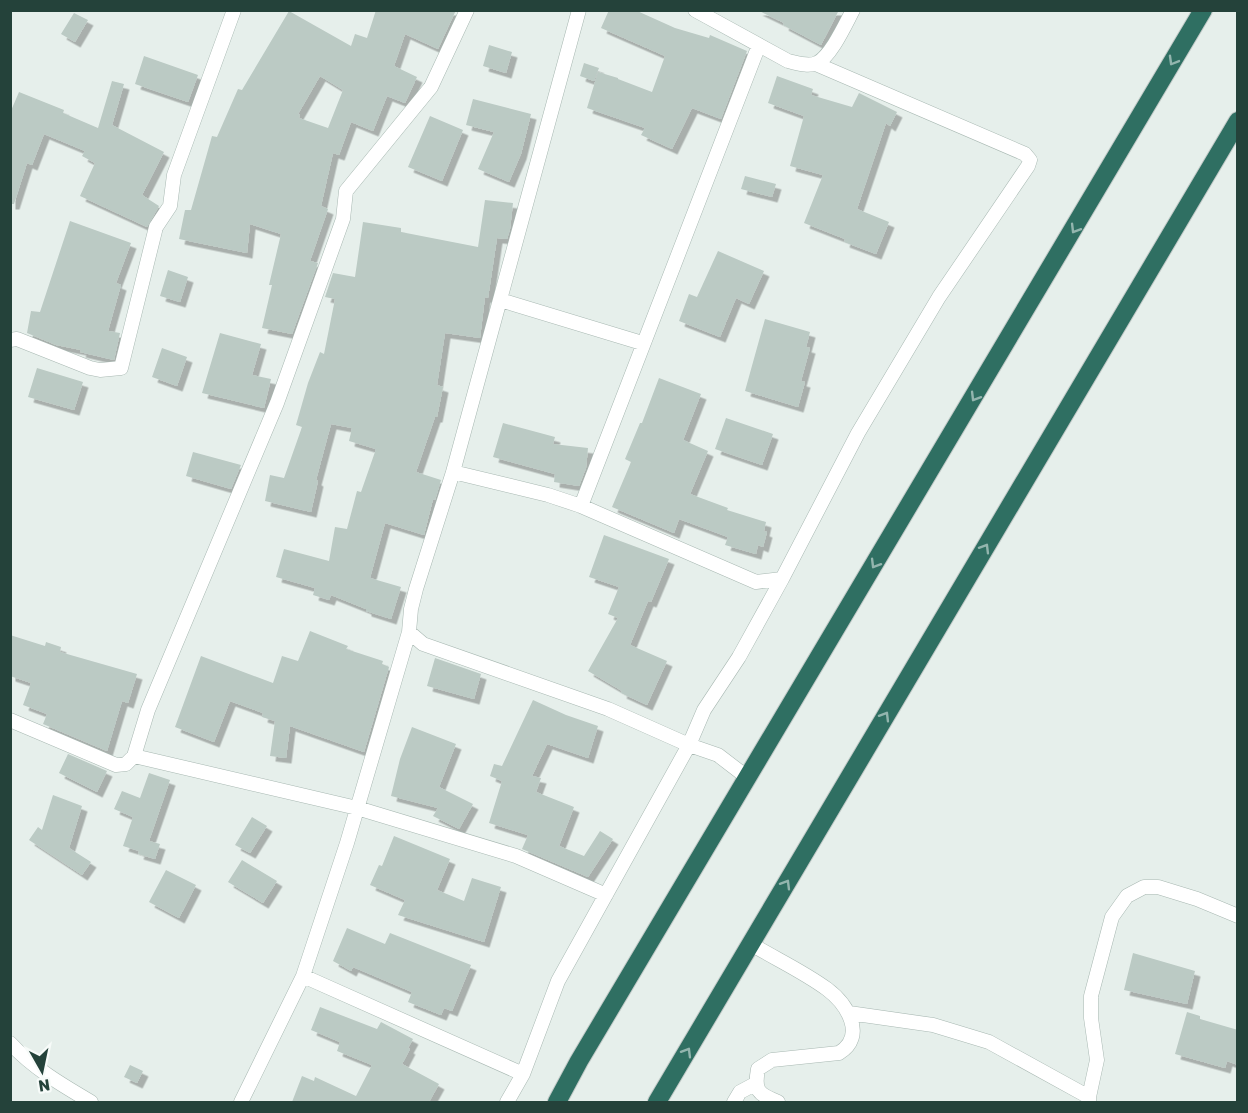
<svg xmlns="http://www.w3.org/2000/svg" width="1248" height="1113" viewBox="0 0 1248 1113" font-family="Rubik,sans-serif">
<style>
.building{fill:#bbcac4;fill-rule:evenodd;filter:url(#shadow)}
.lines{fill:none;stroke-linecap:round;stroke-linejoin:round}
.minor-casing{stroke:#a8b8b2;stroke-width:15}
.motorway-casing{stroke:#c2cac8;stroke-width:20}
.minor{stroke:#fff;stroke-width:14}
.motorway{stroke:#2f6f62;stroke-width:18}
.oneway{stroke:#93b5ae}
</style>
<defs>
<filter id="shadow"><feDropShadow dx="5.5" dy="5.5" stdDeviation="0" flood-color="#0004"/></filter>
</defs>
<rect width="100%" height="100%" fill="#e6efeb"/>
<path class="building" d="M376 10H456L438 49 405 34 394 66 417 77 405 103 387 96 373 131 351 122 339 155 333 153 321 206 328 209 310 261 318 263 292 334 262 328 272 285H269L281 234 250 224 247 253 179 239 185 210H191L212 136 217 137 238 89 242 90 289 11 351 46 355 34 367 38ZM320 76 343 90 328 128 299 118 300 115 298 114Z
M609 10H635L675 28 709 38 710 35 747 51 721 119 692 108 672 149 641 135 645 128 587 108 598 72 618 78V79L652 92 665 56 601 28Z
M757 10H839L821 45 783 25 784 23Z
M74 13 88 20 75 42 61 34Z
M489 45 512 52 506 73 483 66Z
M144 56 198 75 188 102 135 84Z
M584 63 599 68 594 81 580 76Z
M777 76 813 89 811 95 852 107 859 93 897 112 890 126 886 123 857 209 889 222 876 254 844 242 845 239 804 223 823 175 790 166 804 116 768 103Z
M112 81 124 84 112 125 164 152 142 195 159 206 147 227 80 196 95 163 82 156 85 151 44 134 32 165 27 163 14 204H10V113L19 92 64 110 63 113 98 128Z
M473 99 531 114 521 154 509 182 478 169 494 132 466 125Z
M430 116 463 130 442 181 408 167Z
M745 176 776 184 772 197 741 189Z
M485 200 513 203 510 229 507 239 497 238 488 298 485 297 480 338 445 333 437 385 443 387 437 417H435L416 472 441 480 435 500 433 499 424 535 385 523 370 578 401 587 391 619 366 611V609L331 595 329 600 313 595 315 588 276 577 284 549 329 561 335 527 347 529 357 491 361 492 376 449 349 441 352 428 331 424 316 480 318 481 311 512 265 501 270 475 284 478 302 427 296 425 308 383 320 352 324 354 335 299 325 297 333 273 355 277 363 222 401 228V232L478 247Z
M70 221 131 243 116 283 121 285 108 331 120 333 114 360 80 352 81 350 56 345 27 333 31 311 40 312Z
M718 251 764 271 749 304 736 298 720 337 679 321 689 294 697 297Z
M168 270 188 277 180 302 160 296Z
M765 319 810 332 806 347 810 348 801 381 805 382 798 407 745 391Z
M220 333 261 344 252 375 271 379 264 408 202 393Z
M162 348 187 357 177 386 152 377Z
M37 368 83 382 74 410 28 397Z
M659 378 701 394 683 440 708 451 690 494 728 508 727 510 766 522 764 531 767 532 763 547 758 545 756 554 725 545 728 537 679 519 674 533 612 507 631 462 625 459 640 423H642Z
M726 418 773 434 762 465 715 449Z
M503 423 555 437 553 444 588 448 586 468 579 486 554 482 555 474 493 457Z
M193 452 241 465 231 489 186 476Z
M604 535 669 559 651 602 648 601 630 645 667 661 647 705 621 693 622 691 588 671 618 618 608 614 619 587 589 577Z
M310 631 348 646 346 649 383 661 382 664 389 667 364 752 290 726 286 758 270 756 275 721 262 717 263 713 230 701 214 742 175 727 201 656 273 683 282 656 298 661Z
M10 635 45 646 46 642 61 647 60 652 137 674 128 703 122 701 107 751 43 724 47 714 23 705 31 683 10 676Z
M435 658 481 674 474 699 427 686Z
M533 700 566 715 598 726 588 758 547 744 532 776 541 778 536 792 574 807 559 846 584 856 600 831 613 839 588 877 522 849 528 835 489 823 502 781 490 776 494 764 502 766Z
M412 727 456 744 439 787 473 804 459 829 433 816 438 808 391 796 400 759Z
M68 754 107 771 97 792 59 773Z
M149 773 170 780 149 841 160 844 155 859 138 854 139 851 123 846 133 817 114 809 122 791 140 798Z
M53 795 82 806 69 848 91 862 82 875 29 840 38 827 42 830Z
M252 817 267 826 250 853 235 845Z
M394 836 450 859 437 890 464 901 472 878 501 887 484 942 398 915 405 900 370 885 379 865 382 866Z
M242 860 277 881 263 903 228 882Z
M166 870 196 885 179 918 149 902Z
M347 928 385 944 390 933 471 965 452 1011 444 1008 441 1015 408 1002 412 992 353 967 351 971 333 961Z
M1133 953 1195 971 1187 1004 1124 990Z
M320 1007 377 1029 381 1022 413 1039 408 1048 410 1049 402 1064 439 1084 429 1102H292L302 1076 314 1081 315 1077 356 1096 372 1065 337 1051 340 1042 311 1030Z
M1187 1012 1200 1016V1019L1238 1030V1065L1227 1061 1225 1068 1175 1054Z
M130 1065 143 1071 137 1083 124 1077Z"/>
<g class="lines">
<defs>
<path id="minor" d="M695 10 788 61C797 63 808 67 817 63 831 56 845 25 853 10
M500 300 642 343
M10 340 17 339 90 368 100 370 121 368 156 227 170 206 174 175 234 10
M453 472 548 495 581 506 756 582 782 579
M581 506C639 352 700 199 759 45
M409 632 423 644 608 709 689 745 718 755 748 778
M10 720 116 765 126 764 134 756 148 710 277 403 343 219 346 191 431 87 467 10
M134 756 357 808 516 856 606 895
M751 944C776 959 804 972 827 989 847 1004 867 1036 839 1053L772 1060 758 1069C754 1091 758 1094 778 1102
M303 976 523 1074
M849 1013 933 1025 989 1042 1089 1097
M10 1043C33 1068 62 1085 91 1102
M241 1102 303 976 347 843 409 632 411 609 416 589 453 472 579 10
M507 1102 523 1074 558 981 689 745 704 710 739 657 782 579 858 433 939 297 1028 166 1030 160 1025 154 816 64
M734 1102 740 1092 755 1084
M1089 1102V1097L1097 1060 1091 1018V996L1112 917 1127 896 1144 887H1158L1197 899 1238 916"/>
<path id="motorway" d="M557 1102 579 1061 1203 10
M657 1102 1238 121"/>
</defs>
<use href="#minor" class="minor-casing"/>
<use href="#motorway" class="motorway-casing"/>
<use href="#minor" class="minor"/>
<use href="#motorway" class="motorway"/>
</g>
<defs><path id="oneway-chevron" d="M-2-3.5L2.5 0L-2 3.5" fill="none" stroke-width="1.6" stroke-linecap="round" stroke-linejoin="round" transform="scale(1.5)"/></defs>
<g class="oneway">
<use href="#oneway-chevron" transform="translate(1173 61) rotate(120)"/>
<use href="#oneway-chevron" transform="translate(1075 229) rotate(121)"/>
<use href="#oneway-chevron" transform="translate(975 397) rotate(121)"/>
<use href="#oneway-chevron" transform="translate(985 548) rotate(-59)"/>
<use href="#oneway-chevron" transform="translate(875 564) rotate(121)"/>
<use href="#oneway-chevron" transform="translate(885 716) rotate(-59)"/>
<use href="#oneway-chevron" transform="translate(786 884) rotate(-59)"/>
<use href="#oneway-chevron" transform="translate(687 1052) rotate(-59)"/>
</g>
<rect width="1248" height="1113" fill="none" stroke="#24423a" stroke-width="24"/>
<g transform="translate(42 1071) rotate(171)" stroke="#f7fbf9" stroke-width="4.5" paint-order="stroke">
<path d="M0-4.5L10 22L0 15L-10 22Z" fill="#24423a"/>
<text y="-9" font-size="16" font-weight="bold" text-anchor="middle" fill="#24423a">N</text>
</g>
</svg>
